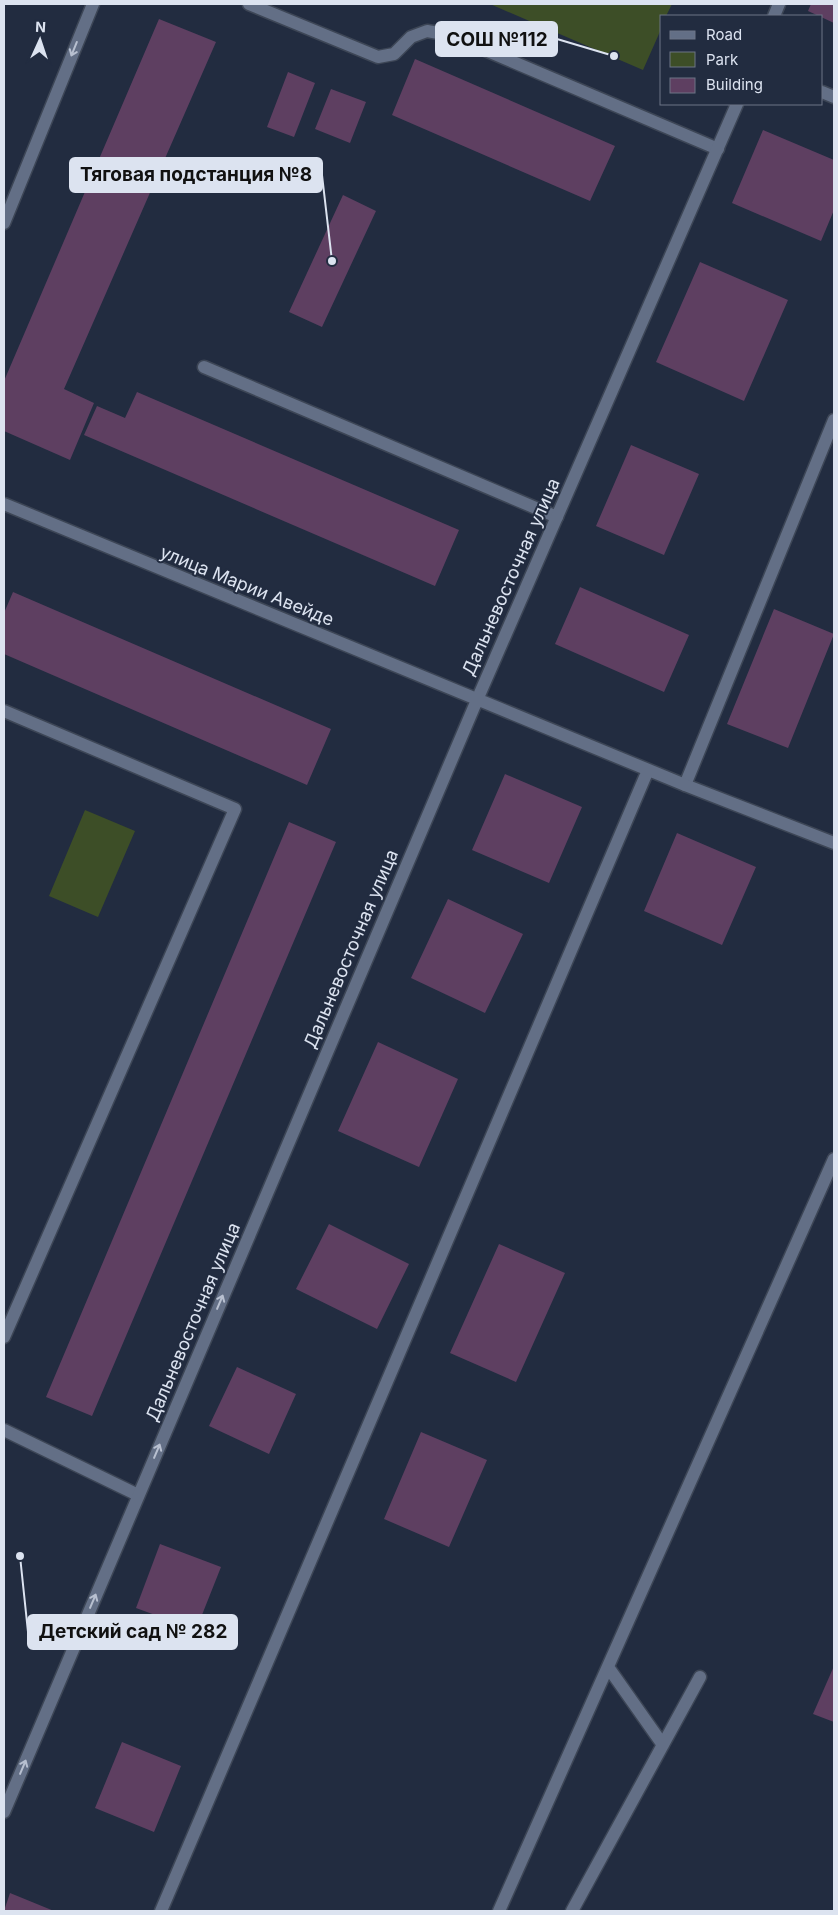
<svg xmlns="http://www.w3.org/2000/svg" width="838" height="1915" viewBox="0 0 838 1915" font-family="Inter,sans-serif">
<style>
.green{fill:#3d4e27}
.building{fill:#5e3f61}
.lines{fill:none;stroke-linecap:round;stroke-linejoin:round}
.service-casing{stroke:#3d4656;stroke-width:15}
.minor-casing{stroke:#3d4656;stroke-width:15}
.tertiary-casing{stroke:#3d4656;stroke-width:15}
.service{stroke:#636f86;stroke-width:12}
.minor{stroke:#636f86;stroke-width:12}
.tertiary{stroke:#636f86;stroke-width:12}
.oneway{stroke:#b8c0d0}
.labels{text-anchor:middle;stroke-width:4;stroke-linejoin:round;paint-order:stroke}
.street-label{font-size:18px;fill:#dce3f0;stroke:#222c40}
.leader{fill:none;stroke:#dce3f0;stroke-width:2}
.callout-dot{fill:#dce3f0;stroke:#222c40;stroke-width:2}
.callout{fill:#dce3f0;stroke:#dce3f0;stroke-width:2}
.callout-label{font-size:19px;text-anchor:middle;font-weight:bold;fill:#111}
</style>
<rect width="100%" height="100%" fill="#222c40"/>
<path class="green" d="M490 4H672L666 16H662V27L643 70Z
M85 810 135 831 98 917 49 896Z"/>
<path class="building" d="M811 4H834V23L808 11Z
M159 19 216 42 64 389 94 403 70 460 4 431V381Z
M415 59 615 146 590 201 392 115Z
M288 72 315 83 294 137 267 127Z
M331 89 366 102 350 143 315 129Z
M763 130 834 160V210L821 241 732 203Z
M343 195 376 211 322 327 289 312Z
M700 262 788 300 744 401 656 362Z
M137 392 459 530 435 586 84 435 97 406 125 418Z
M631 445 699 474 664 555 596 526Z
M580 587 689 635 664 692 555 644Z
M13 592 331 729 307 785 4 654V613Z
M774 609 834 634 788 748 727 724Z
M505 774 582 807 549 883 472 850Z
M289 822 336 842 92 1416 46 1397Z
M677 833 756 867 722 945 644 911Z
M448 899 523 934 485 1013 411 978Z
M378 1042 458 1079 419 1167 338 1131Z
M329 1224 409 1264 377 1329 296 1289Z
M499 1244 565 1273 516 1382 450 1353Z
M237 1367 296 1394 269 1454 209 1426Z
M421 1432 487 1460 449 1547 384 1519Z
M160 1544 221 1567 196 1630 136 1608Z
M834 1666V1722L813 1714Z
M122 1742 181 1766 154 1832 95 1808Z
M10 1893 54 1911H4Z"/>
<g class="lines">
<defs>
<path id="service" d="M249 4 378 57 394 54 411 37 427 31 450 35 718 149
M204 367 557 517
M4 711 235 809 4 1337
M685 785 834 420
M4 1430 138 1495
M608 1667 663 1745
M499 1911 834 1159
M572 1911 700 1677"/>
<path id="minor" d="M774 16 779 4
M822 92 834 97
M4 504 685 785 834 843
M4 1812 477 700 737 104
M161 1911 648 770"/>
<path id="tertiary" d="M4 223 93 4"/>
</defs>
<use href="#service" class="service-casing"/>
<use href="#minor" class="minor-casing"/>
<use href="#tertiary" class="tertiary-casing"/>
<use href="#service" class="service"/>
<use href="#minor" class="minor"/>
<use href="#tertiary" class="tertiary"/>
</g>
<defs><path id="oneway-shaft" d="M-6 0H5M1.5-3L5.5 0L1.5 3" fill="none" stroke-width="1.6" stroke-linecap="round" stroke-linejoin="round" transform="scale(1.25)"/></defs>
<g class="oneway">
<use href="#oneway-shaft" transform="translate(74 49) rotate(112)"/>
<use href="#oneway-shaft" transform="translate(220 1302) rotate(-67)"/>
<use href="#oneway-shaft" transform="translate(157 1451) rotate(-67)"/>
<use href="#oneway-shaft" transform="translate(93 1601) rotate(-67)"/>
<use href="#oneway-shaft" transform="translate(23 1767) rotate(-67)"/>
</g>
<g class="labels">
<g class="street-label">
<text transform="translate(511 577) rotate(-66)" y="6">Дальневосточная улица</text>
<text transform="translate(247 586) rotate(22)" y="6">улица Марии Авейде</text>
<text transform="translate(351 949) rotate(-67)" y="6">Дальневосточная улица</text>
<text transform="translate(193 1322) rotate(-67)" y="6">Дальневосточная улица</text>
</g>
</g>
<path class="leader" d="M614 56L557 39M332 261L322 175M20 1556L28 1632"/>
<g class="callout-dot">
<circle cx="614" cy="56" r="5"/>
<circle cx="332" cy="261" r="5"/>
<circle cx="20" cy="1556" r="5"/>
</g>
<g class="callout">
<rect x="436" y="22" width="121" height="34" rx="5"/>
<rect x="70" y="158" width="252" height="34" rx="5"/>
<rect x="28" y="1615" width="209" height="34" rx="5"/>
</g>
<g class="callout-label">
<text x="497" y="46">СОШ №112</text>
<text x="196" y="181">Тяговая подстанция №8</text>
<text x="133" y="1638">Детский сад № 282</text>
</g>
<rect width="838" height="1915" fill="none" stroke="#dce3f0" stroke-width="10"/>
<rect x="660" y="15" width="162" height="90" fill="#222c40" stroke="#6c7586"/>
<rect x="670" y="31" width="25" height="8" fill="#636f86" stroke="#6c7586"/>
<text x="706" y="40" font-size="15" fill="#dce3f0">Road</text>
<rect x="670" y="52" width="25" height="15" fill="#3d4e27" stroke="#6c7586"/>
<text x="706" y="65" font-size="15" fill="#dce3f0">Park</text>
<rect x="670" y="78" width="25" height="15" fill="#5e3f61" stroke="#6c7586"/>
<text x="706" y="90" font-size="15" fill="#dce3f0">Building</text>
<g transform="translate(40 40) rotate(3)" stroke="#222c40" stroke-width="4" paint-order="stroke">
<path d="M0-4L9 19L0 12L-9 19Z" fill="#dce3f0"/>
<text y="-8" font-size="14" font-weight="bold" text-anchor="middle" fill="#dce3f0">N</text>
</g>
</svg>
